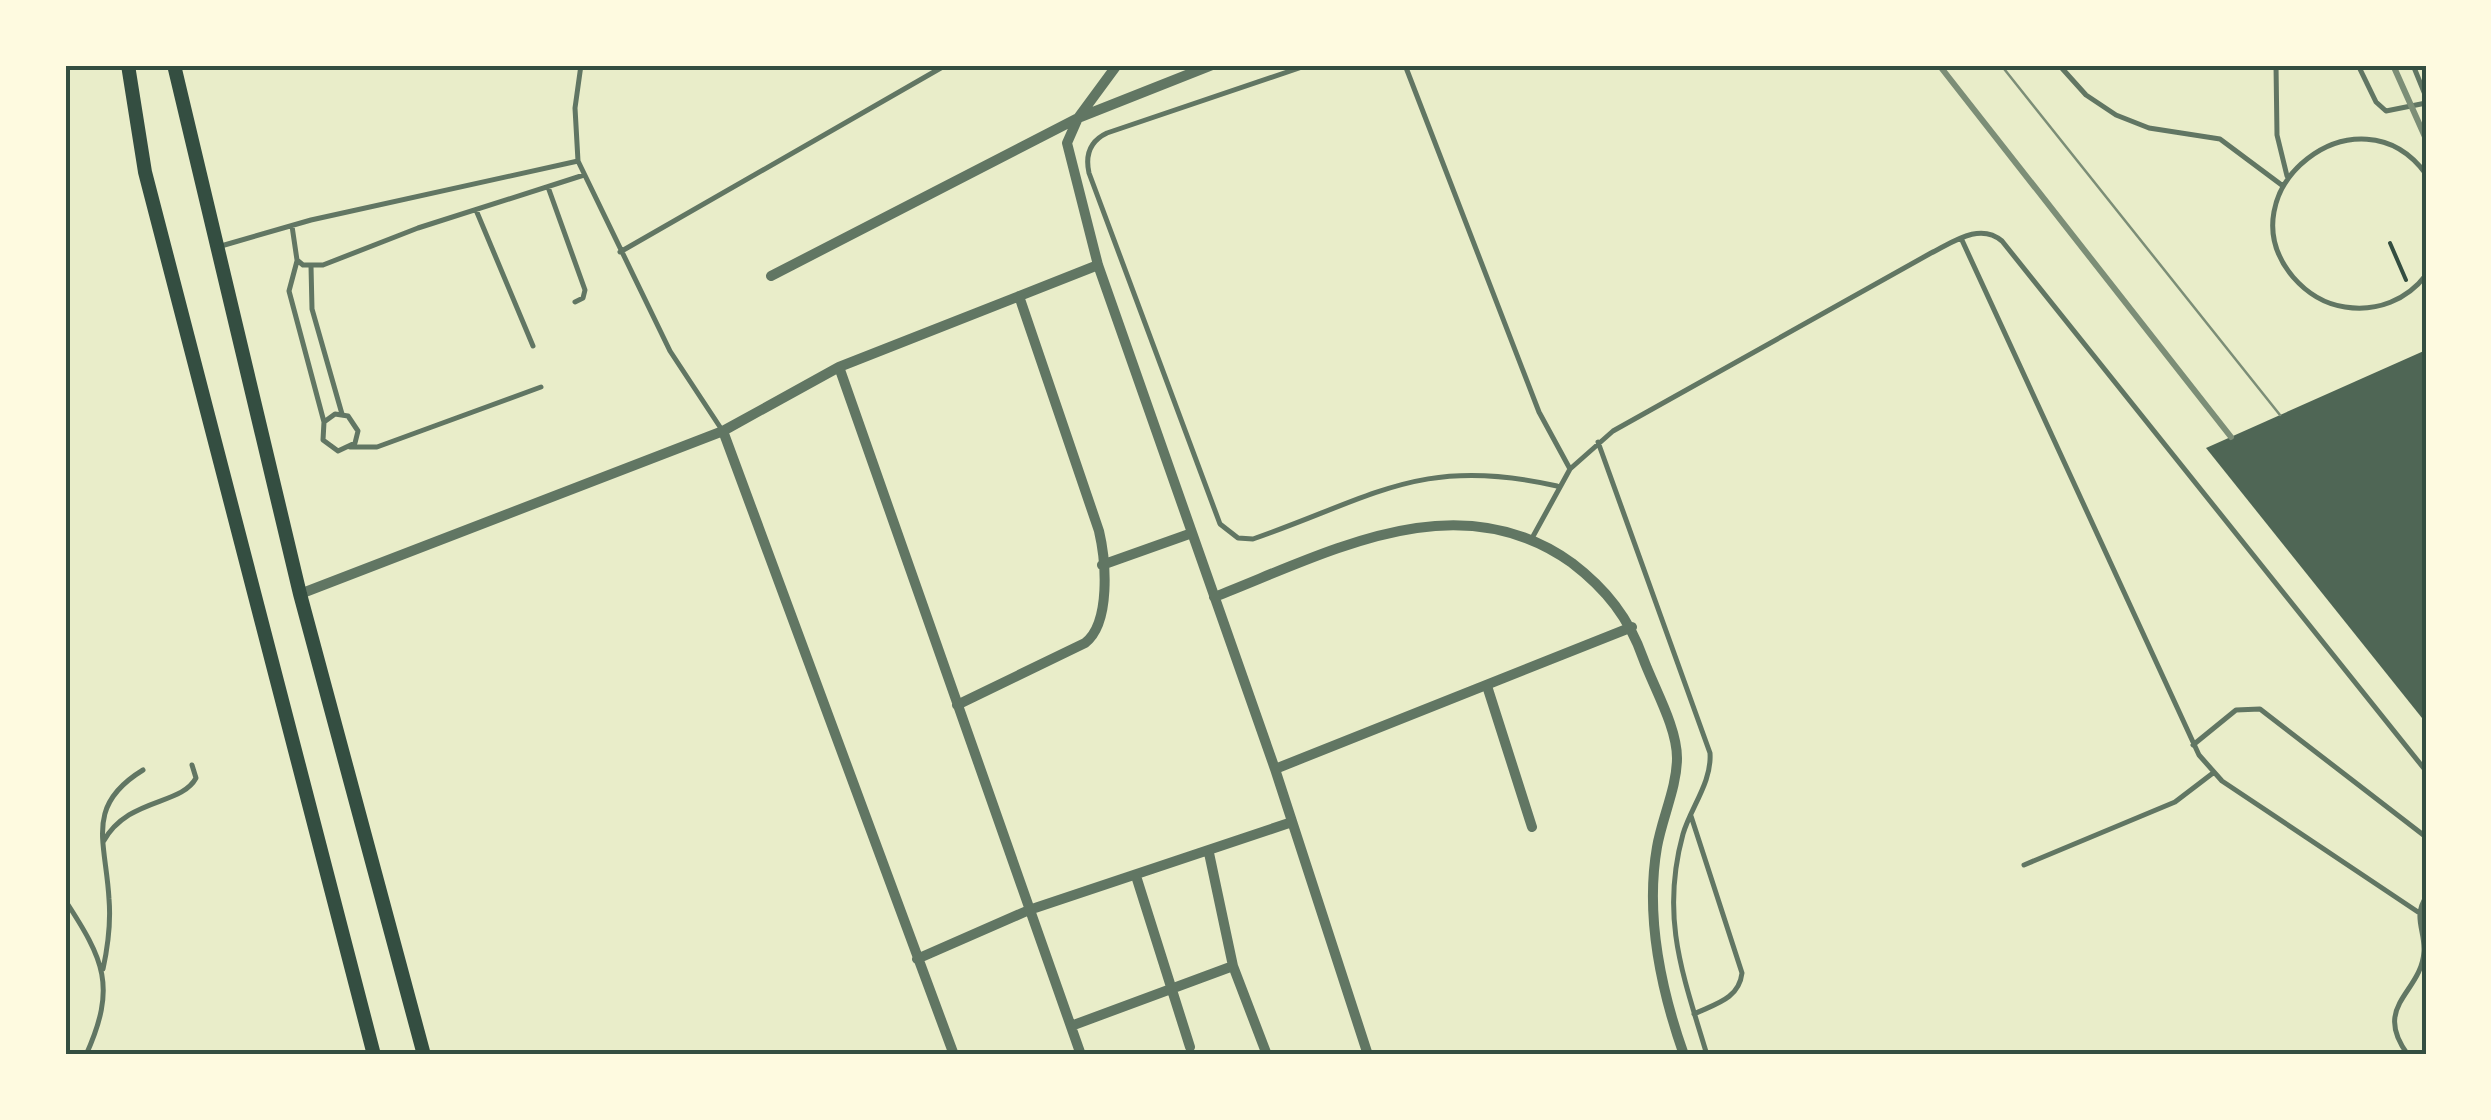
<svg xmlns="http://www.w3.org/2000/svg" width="2491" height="1120" viewBox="0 0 2491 1120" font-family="Manrope,sans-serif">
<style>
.building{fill:#4f6655}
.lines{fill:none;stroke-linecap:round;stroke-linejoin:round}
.path{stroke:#344e41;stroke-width:4}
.service{stroke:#617663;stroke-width:5}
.minor{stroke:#617663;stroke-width:10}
.secondary{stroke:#344e41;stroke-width:14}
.tram{stroke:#7c8e77;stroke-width:2.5}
.rail{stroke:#7c8e77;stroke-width:6}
.neatline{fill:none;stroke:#344e41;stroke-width:4}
</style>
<rect width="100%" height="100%" fill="#e9edc9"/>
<path class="building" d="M2426 350V723L2206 448Z"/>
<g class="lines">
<path class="path" d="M2390 243 2406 280"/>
<path class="service" d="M581 65 575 108 578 161 670 351 722 430
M1308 65 1107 133C1090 141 1085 155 1089 173L1220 524 1238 538 1253 539C1374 497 1422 455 1557 486
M1405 65 1539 412 1570 469
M2059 65 2086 95 2116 115 2149 128 2220 139 2283 186
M2276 65 2277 135 2287 176
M2358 65 2376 102 2386 111 2426 103
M2413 65 2426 97
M2426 174C2359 82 2221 191 2293 277 2306 292 2324 304 2345 307 2377 312 2407 300 2426 275
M548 187 585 290 583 298 575 302
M476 210 533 346
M292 226 297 260 303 265H323L418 228 584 175
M1961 238 2199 755 2222 781 2418 912
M221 246 311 220 578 161
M620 252 946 65
M297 261 289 291 324 422 323 440 338 451 355 443 358 431 348 416 335 414 324 422
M311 266 312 309 342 414
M1598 442 1710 753C1712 782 1691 807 1683 834 1660 918 1683 975 1707 1055
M350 447H377L541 387
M1531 540 1570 469 1613 431 1931 253C1953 242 1980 222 2002 241L2426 771
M2193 745 2236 710 2260 709 2426 837
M1691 816 1742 973C1739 999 1715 1004 1694 1014
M103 842C128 797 181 806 196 778L192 765
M2024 865 2175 802 2213 773
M65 900C104 960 117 986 86 1055
M103 969C108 946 111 923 109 899 106 842 84 806 143 770
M2408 1055C2371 1005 2422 993 2424 951 2425 930 2413 917 2426 897"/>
<path class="minor" d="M1212 65 1078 118 1067 143 1098 265 1275 769 1368 1055
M771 276 1078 118 1117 65
M839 367 1081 1055
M723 431 954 1055
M1102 565 1192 533
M300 594 723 431 839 367 1098 265
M1214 597C1328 553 1457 480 1572 563 1606 589 1629 618 1643 658 1654 688 1677 727 1677 758 1677 787 1662 818 1657 847 1645 916 1661 990 1684 1055
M1487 686 1532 827
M957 705 1085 643C1111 623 1106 561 1099 531L1019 296
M1275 769 1632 627
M1209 853 1233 966 1267 1055
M1136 876 1190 1047
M917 959 1029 910 1292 822
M1071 1026 1233 966"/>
<path class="secondary" d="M128 65 145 172 374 1055
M174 65 300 594 424 1055"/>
<path class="tram" d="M2001 65 2280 415"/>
<path class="rail" d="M1939 65 2231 437
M2393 65 2426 139"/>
</g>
<rect width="2491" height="1120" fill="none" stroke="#fefae0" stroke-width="135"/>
<rect x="68" y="68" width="2356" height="984" class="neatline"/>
</svg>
